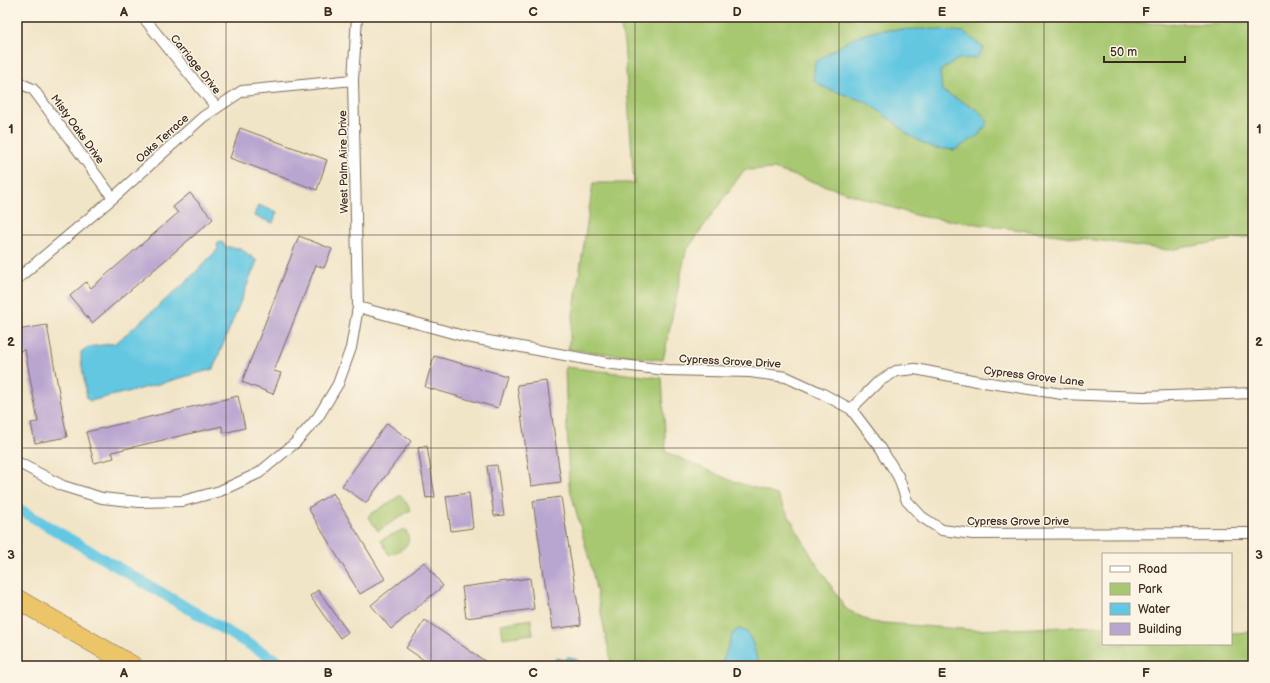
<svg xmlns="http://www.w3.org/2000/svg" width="1270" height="683" viewBox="0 0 1270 683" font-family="'Balsamiq Sans',sans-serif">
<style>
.green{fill:#a7c871;stroke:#717948}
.water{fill:#64c7e2;stroke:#507880}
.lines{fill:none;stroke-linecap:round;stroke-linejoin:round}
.canal{stroke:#64c7e2;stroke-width:11}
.building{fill:#b9a6d0}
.street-casing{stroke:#7b6b5a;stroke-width:12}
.highway-casing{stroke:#7b6b5a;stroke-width:20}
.street{stroke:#fff;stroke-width:10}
.highway{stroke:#edc569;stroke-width:19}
.grid{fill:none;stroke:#3b2a1e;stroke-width:1;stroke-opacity:0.55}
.labels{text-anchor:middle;stroke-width:3;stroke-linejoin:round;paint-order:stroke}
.street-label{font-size:11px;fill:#3b2a1e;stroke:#fcf5e5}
.neatline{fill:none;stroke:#3b2a1e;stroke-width:1.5}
.grid-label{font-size:13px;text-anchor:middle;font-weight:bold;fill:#3b2a1e}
</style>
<rect width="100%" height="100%" fill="#fcf5e5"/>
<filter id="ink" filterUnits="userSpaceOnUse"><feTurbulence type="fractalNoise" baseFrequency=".025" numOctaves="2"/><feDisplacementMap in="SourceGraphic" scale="8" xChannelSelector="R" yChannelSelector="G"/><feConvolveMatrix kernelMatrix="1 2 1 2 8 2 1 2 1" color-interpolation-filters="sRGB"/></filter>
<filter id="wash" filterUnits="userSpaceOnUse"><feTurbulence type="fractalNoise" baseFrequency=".012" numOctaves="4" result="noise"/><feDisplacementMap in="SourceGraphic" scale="16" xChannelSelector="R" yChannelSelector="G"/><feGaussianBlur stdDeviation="0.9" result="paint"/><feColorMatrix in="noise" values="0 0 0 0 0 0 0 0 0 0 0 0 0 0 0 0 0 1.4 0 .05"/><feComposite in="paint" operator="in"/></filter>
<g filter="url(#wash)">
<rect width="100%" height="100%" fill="#f1e5c8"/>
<path class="green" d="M619 17H1058L1075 22 1201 24 1253 22V236L1168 250 918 216 774 169 744 170 686 251 663 360 568 349 593 183H634L624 43Z
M565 367 662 378 666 452 730 480 777 495 812 557 846 609 871 622 973 630 1103 626V644H1231V633L1253 632V666H612L592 570 569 485Z
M401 495 411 510 378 531 368 516Z
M402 530H406C414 546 401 550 389 555L381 540Z
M531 619 533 634 503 638 501 624Z"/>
<path class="water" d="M930 29 964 32 984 48 976 58 958 59 940 71 942 91 978 110 988 122 980 134 955 150 935 148 921 142 906 133 894 122 866 102 823 87 813 79 815 62 855 37 881 30Z
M258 205 277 212 273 223 254 216Z
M222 242 226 247 240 248 257 261 213 369 144 388 90 401 87 399 81 360V352L88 347 116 343 186 282 218 249 217 243Z
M739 629 747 632 752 641 759 666H721L733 633Z
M567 657 578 660 577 663 582 666H551L552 661 556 660V658L566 660Z"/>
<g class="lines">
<path class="canal" d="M17 508 286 666"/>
</g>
<g id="blocks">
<path class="building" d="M240 128 327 160 317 190 230 158Z
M190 193 213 219 92 323 70 296 86 282 91 288 178 213 173 207Z
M299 236 332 249 324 268 316 265 274 371 281 373 273 394 242 382Z
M47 325 67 437 35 443 31 423 38 422 25 350 18 351 17 330Z
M434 356 507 376 498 408 425 387Z
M547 381 561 482 531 486 517 385Z
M238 396 245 428 223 433 222 426 112 452 114 458 94 463 86 432Z
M387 423 411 441 366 503 342 486Z
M427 446 435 497 426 498 418 448Z
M497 465 504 515 494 516 487 466Z
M333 493 385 579 360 594 308 508Z
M469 493 473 528 451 531 446 496Z
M561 497 581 625 552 629 533 501Z
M424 562 443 586 391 629 371 605Z
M530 578 534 609 466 618 462 587Z
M318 590 348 632 340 638 310 596Z
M425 620 492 666H433L406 648Z"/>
</g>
</g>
<g filter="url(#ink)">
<use href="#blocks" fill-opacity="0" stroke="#7b6b5a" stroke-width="1"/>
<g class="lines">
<defs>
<path id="street" d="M143 17 216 107
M17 82 33 89 113 198
M17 279 113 198 203 117 242 91 353 80
M358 307 467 337 613 364 667 370 750 372 786 377 821 393 851 409 880 447 898 476 907 501 922 517 942 530 973 534 1253 533
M851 409 878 382 896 371 915 369 977 381 1062 394 1144 397 1253 393
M17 462 63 486 102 498 139 502 183 501 220 491 259 473 295 443 318 417 338 384 351 348 358 307 353 80 357 17"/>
<path id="highway" d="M17 599 133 666"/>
</defs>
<use href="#street" class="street-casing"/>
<use href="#highway" class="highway-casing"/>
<use href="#street" class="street"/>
<use href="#highway" class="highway"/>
</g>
</g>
<path class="grid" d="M226 17V666M431 17V666M635 17V666M839 17V666M1044 17V666M17 235H1253M17 448H1253"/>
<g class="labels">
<g class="street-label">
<text transform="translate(196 64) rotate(51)" y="4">Carriage Drive</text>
<text transform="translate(78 129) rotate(54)" y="4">Misty Oaks Drive</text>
<text transform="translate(162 138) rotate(-42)" y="4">Oaks Terrace</text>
<text transform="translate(343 162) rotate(-91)" y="4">West Palm Aire Drive</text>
<text transform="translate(730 361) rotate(3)" y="4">Cypress Grove Drive</text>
<text transform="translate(1034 376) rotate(7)" y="4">Cypress Grove Lane</text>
<text x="1018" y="525">Cypress Grove Drive</text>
</g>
</g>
<rect width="1270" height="683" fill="none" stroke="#fcf5e5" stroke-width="44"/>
<rect x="1102" y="553" width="130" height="92" fill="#fcf5e5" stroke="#afa495"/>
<rect x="1110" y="566" width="20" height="6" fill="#ffffff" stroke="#afa495"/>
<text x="1138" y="573" font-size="12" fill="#3b2a1e">Road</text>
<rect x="1110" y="583" width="20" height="12" fill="#a7c871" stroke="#afa495"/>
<text x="1138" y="593" font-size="12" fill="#3b2a1e">Park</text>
<rect x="1110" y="603" width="20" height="12" fill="#64c7e2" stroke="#afa495"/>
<text x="1138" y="613" font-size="12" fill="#3b2a1e">Water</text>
<rect x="1110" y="623" width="20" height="12" fill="#b9a6d0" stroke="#afa495"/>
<text x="1138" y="633" font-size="12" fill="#3b2a1e">Building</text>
<path d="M1104 56v6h81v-6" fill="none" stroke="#3b2a1e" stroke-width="2"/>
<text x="1110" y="56" font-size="12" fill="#3b2a1e" stroke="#fcf5e5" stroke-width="3" paint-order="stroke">50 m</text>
<rect x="22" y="22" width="1226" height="639" class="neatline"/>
<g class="grid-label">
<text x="124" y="16">A</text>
<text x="328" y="16">B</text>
<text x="533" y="16">C</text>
<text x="737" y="16">D</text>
<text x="942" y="16">E</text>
<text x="1146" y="16">F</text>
<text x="11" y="133">1</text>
<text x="1259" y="133">1</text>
<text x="11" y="346">2</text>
<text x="1259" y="346">2</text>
<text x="11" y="559">3</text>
<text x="1259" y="559">3</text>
<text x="124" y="677">A</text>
<text x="328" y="677">B</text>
<text x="533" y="677">C</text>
<text x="737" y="677">D</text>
<text x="942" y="677">E</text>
<text x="1146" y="677">F</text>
</g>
</svg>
